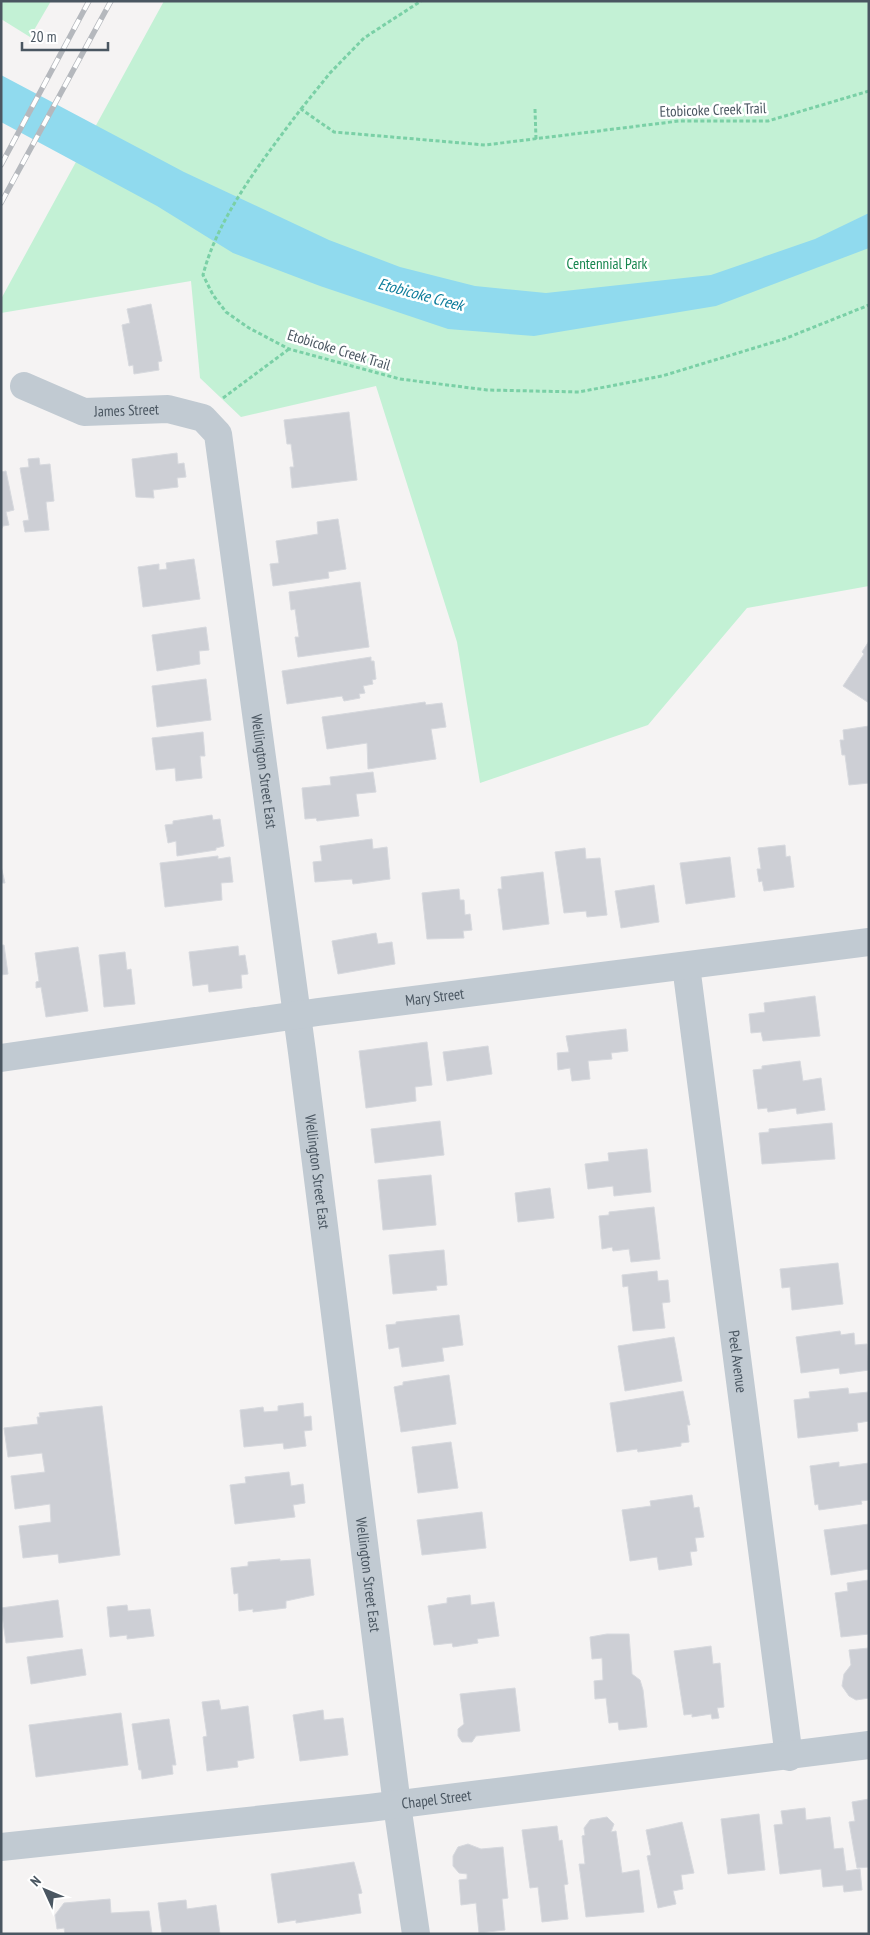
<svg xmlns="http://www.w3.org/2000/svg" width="870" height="1935" viewBox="0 0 870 1935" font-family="'PT Sans Narrow',sans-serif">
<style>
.green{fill:#c3f1d5}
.water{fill:#90daee}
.building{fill:#cdcfd5;stroke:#d7d9de}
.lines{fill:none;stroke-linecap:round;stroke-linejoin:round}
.path{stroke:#7ad0a6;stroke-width:3;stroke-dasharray:4 2.5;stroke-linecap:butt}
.minor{stroke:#c1cad2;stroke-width:28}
.rail-casing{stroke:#b5b8bd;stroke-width:5.5}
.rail{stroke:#fff;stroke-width:4;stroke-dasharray:11;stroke-linecap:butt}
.labels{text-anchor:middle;stroke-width:5;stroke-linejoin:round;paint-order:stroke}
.street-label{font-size:15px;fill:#4a5661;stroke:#fff}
.park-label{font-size:15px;fill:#17864f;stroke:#fff}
.water-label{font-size:16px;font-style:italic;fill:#0c7c9b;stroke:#fff}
</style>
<rect width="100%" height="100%" fill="#f5f3f3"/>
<path class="green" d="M1 1H51L30 37 1 19Z
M164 1H869V586L747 608 648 725 480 783 457 642 376 386 241 417 200 378 191 281 1 313V299Z"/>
<path class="water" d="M1 75 184 172 329 240 400 267 475 286 546 293 711 275 815 239 869 213V248L716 306 534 336 448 329 320 286 233 253 157 206 1 122Z"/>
<path class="building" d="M151 304 162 361 158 362 159 370 134 374 133 365 129 366 122 325 130 323 127 309Z
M349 412 357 480 292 488 290 467H294L291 444H287L284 420Z
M177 453 178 464 184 463 186 477 177 478 178 487 153 490 154 498 136 497 132 459Z
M39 458 40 465 50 464 54 501 46 502 49 530 25 532 23 521 29 520 20 468 29 467 28 459Z
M6 471 14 510 6 512 9 525 3 526 1 530V472Z
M338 519 346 569 328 572 329 578 273 586 270 564 279 563 276 541 318 534 317 522Z
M194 559 200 599 143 607 138 567 159 564V570L167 569 166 563Z
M360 582 369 647 298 657 295 637H299L295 609 291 610 289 592Z
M206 627 209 650 199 651 200 664 157 671 152 635Z
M869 641V703L843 686 864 654 862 652Z
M371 657V661H374L376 679 372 680 373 684 363 686 365 693 359 694 360 698 344 701 342 696 287 704 282 671Z
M206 679 211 720 157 727 152 686Z
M425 702 426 705 442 703 446 727 431 729 436 759 368 769 367 743 327 749 322 717Z
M869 726V783L849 785 845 755H842L840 740H844L843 730Z
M203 732 205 756H200L202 778 176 781 175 768 156 770 152 738Z
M373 772 376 792 356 794 359 816 317 821 316 818 305 819 302 788 331 785 330 777Z
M212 815 213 820 220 819 224 846 216 848V850L177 856 176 841 168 843 165 825 173 824V821Z
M372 839 373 849 387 847 390 879 353 884 352 879 315 882 313 862 322 861 320 846Z
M785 845 786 857 790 856 794 887 764 891 762 881 759 882 757 869H761L758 848Z
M585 848 586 859 600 858 607 915 587 917 586 911 564 913 555 852Z
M218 856V859L230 857 233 882 221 883 222 900 165 907 160 863Z
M730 857 735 897 686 904 680 863Z
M1 866 5 883H1Z
M543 872 549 924 503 930 498 889H502L501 877Z
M654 885 659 922 621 928 615 891Z
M459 889 460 900H464L465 915 470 914 472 930 463 931 464 938 427 939 422 893Z
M376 933 378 944 392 942 395 964 338 974 332 941Z
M1 945H4L8 974 1 975Z
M238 946 239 956 245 955 248 974 241 975 242 988 209 992 208 984 193 986 189 952Z
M78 947 88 1011 46 1017 41 987 36 988V982L39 981 35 953Z
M125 952 127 970 131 969 135 1004 104 1007 99 955Z
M815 996 820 1036 763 1041 761 1032 751 1033 749 1014 765 1012 764 1003Z
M626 1029 628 1051 611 1053 612 1059 588 1061 590 1079 572 1081 570 1068 558 1070 557 1053 569 1052 566 1036Z
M427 1042 432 1085 415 1087 416 1101 366 1108 359 1051Z
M488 1046 492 1074 447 1081 443 1052Z
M800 1061 803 1081 821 1078 825 1110 797 1114 796 1108 768 1112 767 1108 758 1109 753 1070 762 1069V1066Z
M440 1121 444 1155 375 1163 371 1129Z
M832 1123 835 1159 762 1164 759 1133 769 1132V1129Z
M647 1149 651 1192 614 1196 613 1186 588 1189 585 1164 609 1161 608 1153Z
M431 1175 436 1225 383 1230 378 1180Z
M550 1188 554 1218 518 1222 515 1193Z
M654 1207 660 1259 631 1262 629 1249 613 1251 612 1247 602 1249 599 1216 609 1215V1212Z
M444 1250 447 1285 436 1286 437 1290 393 1294 389 1255Z
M838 1263 843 1304 792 1310 790 1287 782 1288 780 1269Z
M657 1271 658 1281 668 1280 670 1302 662 1303 665 1328 633 1331 628 1286 623 1287 622 1275Z
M459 1315 463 1345 442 1348 444 1361 402 1367 399 1347 389 1349 386 1325 396 1324V1322Z
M840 1331 841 1335 854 1333 855 1345 867 1344 869 1370 840 1374 839 1368 801 1373 796 1337Z
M674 1337 682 1381 625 1391 618 1346Z
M449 1375 456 1424 401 1432 394 1387 403 1385V1382Z
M848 1388 849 1394 869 1392V1421L857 1423 858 1431 798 1438 794 1400 810 1398 809 1392Z
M683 1391 690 1425H687L689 1442 681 1443V1446L638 1452 637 1449 617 1452 610 1403Z
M303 1403 304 1417 311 1416 312 1430 304 1431 306 1446 284 1449 283 1443 244 1447 240 1410 263 1407 264 1412 278 1411V1406Z
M102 1406 120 1555 59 1563 58 1554 23 1558 19 1526 51 1522 50 1504 15 1509 11 1476 45 1472 42 1453 8 1457 4 1428 38 1424 37 1417H40L39 1413Z
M451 1442 458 1488 418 1493 412 1447Z
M839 1462V1467L869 1463V1500L861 1501 862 1504 819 1510 818 1504 815 1505 810 1466Z
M289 1472 291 1486 303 1484 305 1503 293 1505 295 1517 235 1524 230 1485 246 1483 245 1477Z
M692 1495 694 1508 699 1507 704 1537 695 1538 697 1551 690 1552 692 1565 659 1570 657 1557 630 1561 622 1510 651 1506 650 1501Z
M482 1512 486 1548 422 1555 417 1520Z
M869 1524V1569L831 1575 824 1530Z
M280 1559V1561L310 1559 314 1595 286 1601V1608L253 1612V1609L239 1611 238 1593 234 1594 231 1568 248 1566V1562Z
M869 1580V1634L841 1637 835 1593 848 1591 847 1583Z
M470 1595 471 1605 494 1602 499 1636 477 1639 478 1643 453 1647 452 1643 434 1645 428 1606 447 1603V1598Z
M58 1600 63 1637 6 1643 1 1608Z
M127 1605 128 1611 150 1609 154 1636 127 1639V1635L110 1637 107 1607Z
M607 1634H629L632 1674 640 1680 643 1690 647 1727 619 1730 618 1722 609 1723 606 1698 595 1699 594 1681 603 1680 602 1658 592 1659 590 1637Z
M711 1646 713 1664 720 1663 724 1707 717 1708 719 1718 712 1719 711 1714 692 1717V1714L684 1715 674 1651Z
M869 1648V1698L856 1700 849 1696 842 1686 844 1674 851 1665 849 1650Z
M82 1649 86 1675 31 1684 27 1657Z
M515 1688 520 1731 476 1736 472 1742H462L458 1736V1729L464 1724 460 1694Z
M219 1700 221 1710 248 1706 254 1758 237 1761 238 1767 207 1771 203 1737 207 1736 202 1702Z
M323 1710 324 1720 343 1718 348 1755 300 1761 293 1715Z
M121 1713 128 1765 36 1777 29 1725Z
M169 1719 176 1765H172L173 1774 142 1779 141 1770H139L132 1724Z
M869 1799V1867L857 1868 849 1822 855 1821 852 1802Z
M805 1808 806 1820 830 1817 834 1849 843 1848 846 1871 860 1869 862 1890 844 1892 843 1885 823 1887 821 1869 780 1874 774 1825 783 1824 781 1811Z
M759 1814 765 1870 728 1874 721 1819Z
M607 1817 614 1824 611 1832 616 1831 622 1873 639 1870 644 1912 586 1917 579 1864H585L582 1836 585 1835 584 1828 590 1820Z
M682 1822 694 1873 681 1875 683 1889 673 1891 676 1904 658 1908 647 1856 651 1855 646 1830Z
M557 1826 559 1841 562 1840 568 1884 564 1885 568 1919 542 1922 538 1887 530 1888 522 1830Z
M468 1844 481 1849 503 1847 508 1898 502 1899 505 1930 479 1933 476 1903 461 1905 459 1880 467 1879V1874L459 1873 453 1866V1856L458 1847Z
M354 1862 362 1893 358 1894 361 1913 296 1923V1920L278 1923 271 1874Z
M110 1899 111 1913 149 1911 152 1934H65L64 1928 57 1929 55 1915 64 1903Z
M186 1900 187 1909 216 1905 220 1934H162L158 1903Z"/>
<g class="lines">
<path class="path" d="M869 91 768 121H679L485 145 334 132 301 109C264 158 218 216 203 275L213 295 226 312 249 328 289 349 400 379 487 390 579 392 662 376 784 339 869 305
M301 109 330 73 364 38 421 1
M535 109 536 139
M223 398 289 349"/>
<g class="minor">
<path id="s1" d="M24 386 84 412 168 409 203 418 218 434 302 1052 397 1805 416 1934"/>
<path id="s2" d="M686 966 789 1757"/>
<path id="s3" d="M1 1058 318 1012 869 942"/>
<path id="s4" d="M1 1847 369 1808 869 1745"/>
</g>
<defs>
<path id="rail" d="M1 165 89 1
M1 203 111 1"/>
</defs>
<use href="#rail" class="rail-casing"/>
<use href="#rail" class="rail"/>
</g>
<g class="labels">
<g class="street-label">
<text transform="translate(713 110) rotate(-2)" y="5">Etobicoke Creek Trail</text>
<text transform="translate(339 350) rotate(17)" y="5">Etobicoke Creek Trail</text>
<text dy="5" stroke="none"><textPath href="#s1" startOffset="108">James Street</textPath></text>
<text dy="5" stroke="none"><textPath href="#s1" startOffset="548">Wellington Street East</textPath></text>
<text dy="5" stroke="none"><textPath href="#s3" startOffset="438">Mary Street</textPath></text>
<text dy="5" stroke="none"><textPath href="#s1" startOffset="952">Wellington Street East</textPath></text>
<text dy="5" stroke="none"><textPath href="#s2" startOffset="399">Peel Avenue</textPath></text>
<text dy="5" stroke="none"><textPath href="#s1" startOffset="1358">Wellington Street East</textPath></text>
<text dy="5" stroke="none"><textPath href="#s4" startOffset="438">Chapel Street</textPath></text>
</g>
<g class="park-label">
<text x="607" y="269">Centennial Park</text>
</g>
<g class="water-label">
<text transform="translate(421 294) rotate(15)" y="6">Etobicoke Creek</text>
</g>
</g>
<rect width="870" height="1935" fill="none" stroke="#4a5661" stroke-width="5"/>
<g transform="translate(45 1890) rotate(314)" stroke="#ffffff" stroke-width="4" paint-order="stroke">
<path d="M0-4L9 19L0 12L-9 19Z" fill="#4a5661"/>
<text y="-8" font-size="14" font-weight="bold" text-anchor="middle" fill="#4a5661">N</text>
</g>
<path d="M22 42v8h86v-8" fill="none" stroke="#4a5661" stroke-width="2.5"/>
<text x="30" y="42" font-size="15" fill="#4a5661" stroke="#ffffff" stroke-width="4" paint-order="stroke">20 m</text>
</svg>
